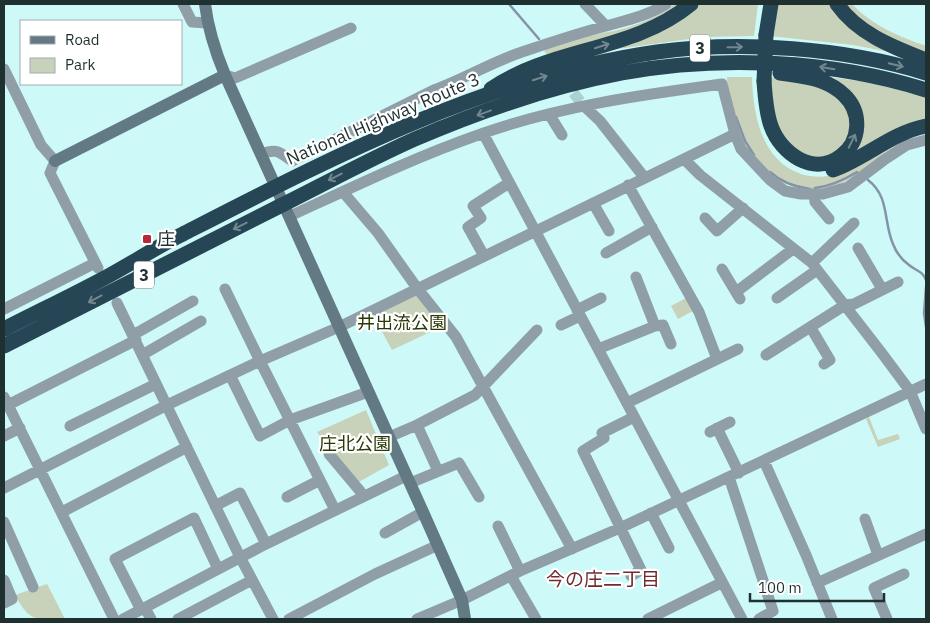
<svg xmlns="http://www.w3.org/2000/svg" width="930" height="623" viewBox="0 0 930 623" font-family="'IBM Plex Sans','Noto Sans JP',sans-serif">
<style>
.green{fill:#c8d1ba}
.lines{fill:none;stroke-linecap:round;stroke-linejoin:round}
.stream{stroke:#8493a8;stroke-width:2.5}
.street-tunnel{stroke:#aad1d0;stroke-width:11;stroke-dasharray:11 5.5;stroke-linecap:butt}
.street{stroke:#909fa7;stroke-width:11}
.secondary{stroke:#637983;stroke-width:12}
.highway{stroke:#264655;stroke-width:15}
.highway-bridge{stroke:#264655;stroke-width:15}
.oneway{stroke:#728790}
.poi-dot{fill:#b82639;stroke:#fff;stroke-width:2}
.labels{text-anchor:middle;stroke-width:4.5;stroke-linejoin:round;paint-order:stroke}
.shield{fill:#fff;stroke:#626e6e;stroke-width:1}
.shield-label{font-size:16px;font-weight:bold;fill:#1f3030}
.street-label{font-size:18px;fill:#1f3030;stroke:#fff}
.poi-label{font-size:18px;fill:#1f3030;stroke:#fff;text-anchor:start}
.park-label{font-size:18px;fill:#293804;stroke:#fff}
.neighbourhood-label{font-size:19px;fill:#722b2f;stroke:#fff}
</style>
<rect width="100%" height="100%" fill="#cdf9f8"/>
<path class="green" d="M675 4H684L658 21 548 56 544 51C561 37 597 35 618 30 639 25 658 16 675 4Z
M696 4H758L754 36 704 37 610 50Z
M775 4H832L900 54 853 45 770 36Z
M842 4H852C873 26 898 36 926 46V55L875 33Z
M727 77H752C753 114 761 160 801 174 811 177 822 178 832 175 839 172 846 167 852 164 868 156 884 147 901 139V144C879 158 852 182 826 189 794 196 766 175 748 150 737 135 728 97 727 77Z
M768 77C794 80 834 82 848 108 849 111 849 117 850 120 854 144 839 149 821 159L797 153 778 130Z
M827 77 868 82 926 97V123L852 158 861 128Z
M417 294 441 327 392 350 373 315Z
M686 298 693 311 678 319 671 306Z
M366 410 389 465 357 483 337 460 317 432Z
M869 417 878 440 898 434 900 439 878 447 866 419Z
M47 584 65 619C36 619 30 623 15 595Z"/>
<g class="lines">
<path class="stream" d="M509 4 539 39
M736 117 745 141 754 155
M770 172C781 182 795 187 810 189
M868 180C890 197 883 221 893 244 896 252 902 260 909 265 916 271 923 271 926 280
M815 188C831 186 844 180 857 172
M926 287 924 313 926 327"/>
<path class="street-tunnel" d="M563 80 584 106"/>
<path class="street" d="M183 4 192 22 207 23
M585 4 606 26
M4 69 41 145 55 161 50 173 98 268
M225 75 235 78 351 28
M584 106 600 121 644 177
M549 114 562 135
M483 133 742 619
M261 154C277 148 279 152 292 161L434 90C464 79 492 62 522 52 549 43 578 33 606 26 627 20 647 16 666 4
M684 159 735 134
M628 185 699 312 717 359
M343 192 378 233 417 288 456 337 572 549
M814 194 815 202 829 219
M593 203 609 231
M290 216C353 187 415 157 481 134 559 106 641 95 722 84L735 134 741 149 770 180 785 191 801 194H823L848 187 884 160 907 145 926 140
M705 218 717 231 743 208
M858 248 882 289
M606 253 652 227
M484 256 468 227 481 218 473 206 509 183
M812 263 854 223
M722 269 740 299
M636 277 655 326
M225 289 260 361 335 510
M736 292 793 249
M777 298 817 270
M117 303 240 557 273 619
M4 309 95 263
M577 310 601 298
M561 325 580 316
M811 328 830 360 824 364
M133 335 193 301
M598 349 655 326 663 325 671 344
M142 355 201 321
M766 355 845 305 854 304 898 282
M230 375 260 436 290 420 368 392
M4 397 114 619
M627 403 738 349
M8 405 136 340
M417 425 438 471
M70 426 156 384
M717 428 739 473
M710 432 730 422
M4 436 20 428
M389 437 417 425 475 395 537 330
M329 454 360 491 363 496
M764 461 806 555 832 619
M729 477 773 611 759 619
M410 483 459 463 479 497
M4 488 167 405 260 361 339 327 684 159 700 175 812 263 881 352 910 391 926 429
M287 497 320 480
M215 506 240 493 266 544
M62 512 187 447
M651 513 669 548
M865 519 878 555
M4 522 33 587
M498 526 520 571
M385 533 423 512
M511 576 536 619
M631 576 641 570 583 451 604 438 602 433 634 417
M4 580 12 599 4 603
M817 583 926 534
M145 608 151 619
M141 610 115 559 194 518 218 569
M123 619 266 544 406 476
M178 619 252 580
M289 619 375 574 438 545
M417 619 462 600 520 571 620 528 926 384
M648 619 721 583
M887 619 874 588 904 574"/>
<path class="secondary" d="M205 4C208 29 215 51 225 75L423 512 462 600 465 619
M55 161 225 75"/>
<path class="highway" d="M837 4C858 34 893 47 926 60
M766 35 771 4
M764 81C765 96 766 112 771 126 781 154 814 177 841 156 861 141 862 112 844 95 838 89 829 84 821 81 808 76 793 75 780 73
M491 89C552 47 633 52 691 4
M833 170C866 158 891 133 926 126
M4 329C39 311 75 294 110 275 134 262 158 246 183 234 333 157 488 76 657 52 741 40 845 48 926 73
M4 346C96 299 189 252 282 205 326 183 370 159 415 139 480 111 553 86 622 73 720 55 831 60 926 90"/>
<path class="highway-bridge" d="M764 81 766 35"/>
</g>
<defs><path id="oneway-shaft" d="M-6 0H5M1.5-3L5.5 0L1.5 3" fill="none" stroke-width="1.6" stroke-linecap="round" stroke-linejoin="round" transform="scale(1.25)"/></defs>
<g class="oneway">
<use href="#oneway-shaft" transform="translate(602 46) rotate(-18)"/>
<use href="#oneway-shaft" transform="translate(735 47) rotate(-1)"/>
<use href="#oneway-shaft" transform="translate(896 65) rotate(14)"/>
<use href="#oneway-shaft" transform="translate(827 68) rotate(-171)"/>
<use href="#oneway-shaft" transform="translate(540 78) rotate(-18)"/>
<use href="#oneway-shaft" transform="translate(484 113) rotate(160)"/>
<use href="#oneway-shaft" transform="translate(852 141) rotate(-64)"/>
<use href="#oneway-shaft" transform="translate(335 177) rotate(153)"/>
<use href="#oneway-shaft" transform="translate(240 226) rotate(153)"/>
<use href="#oneway-shaft" transform="translate(95 299) rotate(152)"/>
</g>
<rect class="poi-dot" x="142" y="234" width="10" height="10" rx="2.5"/>
<g class="labels">
<g class="shield">
<rect x="690" y="34.5" width="20" height="27" rx="4"/>
<rect x="134" y="261.5" width="20" height="27" rx="4"/>
</g>
<g class="shield-label">
<text x="700" y="54">3</text>
<text x="144" y="281">3</text>
</g>
<g class="street-label">
<text transform="translate(383 119) rotate(-23)" y="6">National Highway Route 3</text>
</g>
<g class="poi-label">
<text x="157" y="245">庄</text>
</g>
<g class="park-label">
<text x="402" y="329">井出流公園</text>
<text x="355" y="450">庄北公園</text>
</g>
<g class="neighbourhood-label">
<text x="603" y="586">今の庄二丁目</text>
</g>
</g>
<rect width="930" height="623" fill="none" stroke="#1f3030" stroke-width="10"/>
<rect x="20" y="20" width="162" height="65" fill="#ffffff" stroke="#a5acac"/>
<rect x="30" y="36" width="25" height="8" fill="#637983" stroke="#a5acac"/>
<text x="65" y="45" font-size="15" fill="#1f3030">Road</text>
<rect x="30" y="58" width="25" height="15" fill="#c8d1ba" stroke="#a5acac"/>
<text x="65" y="70" font-size="15" fill="#1f3030">Park</text>
<path d="M750 593v8h134v-8" fill="none" stroke="#1f3030" stroke-width="2.5"/>
<text x="758" y="593" font-size="15" fill="#1f3030" stroke="#ffffff" stroke-width="4" paint-order="stroke">100 m</text>
</svg>
